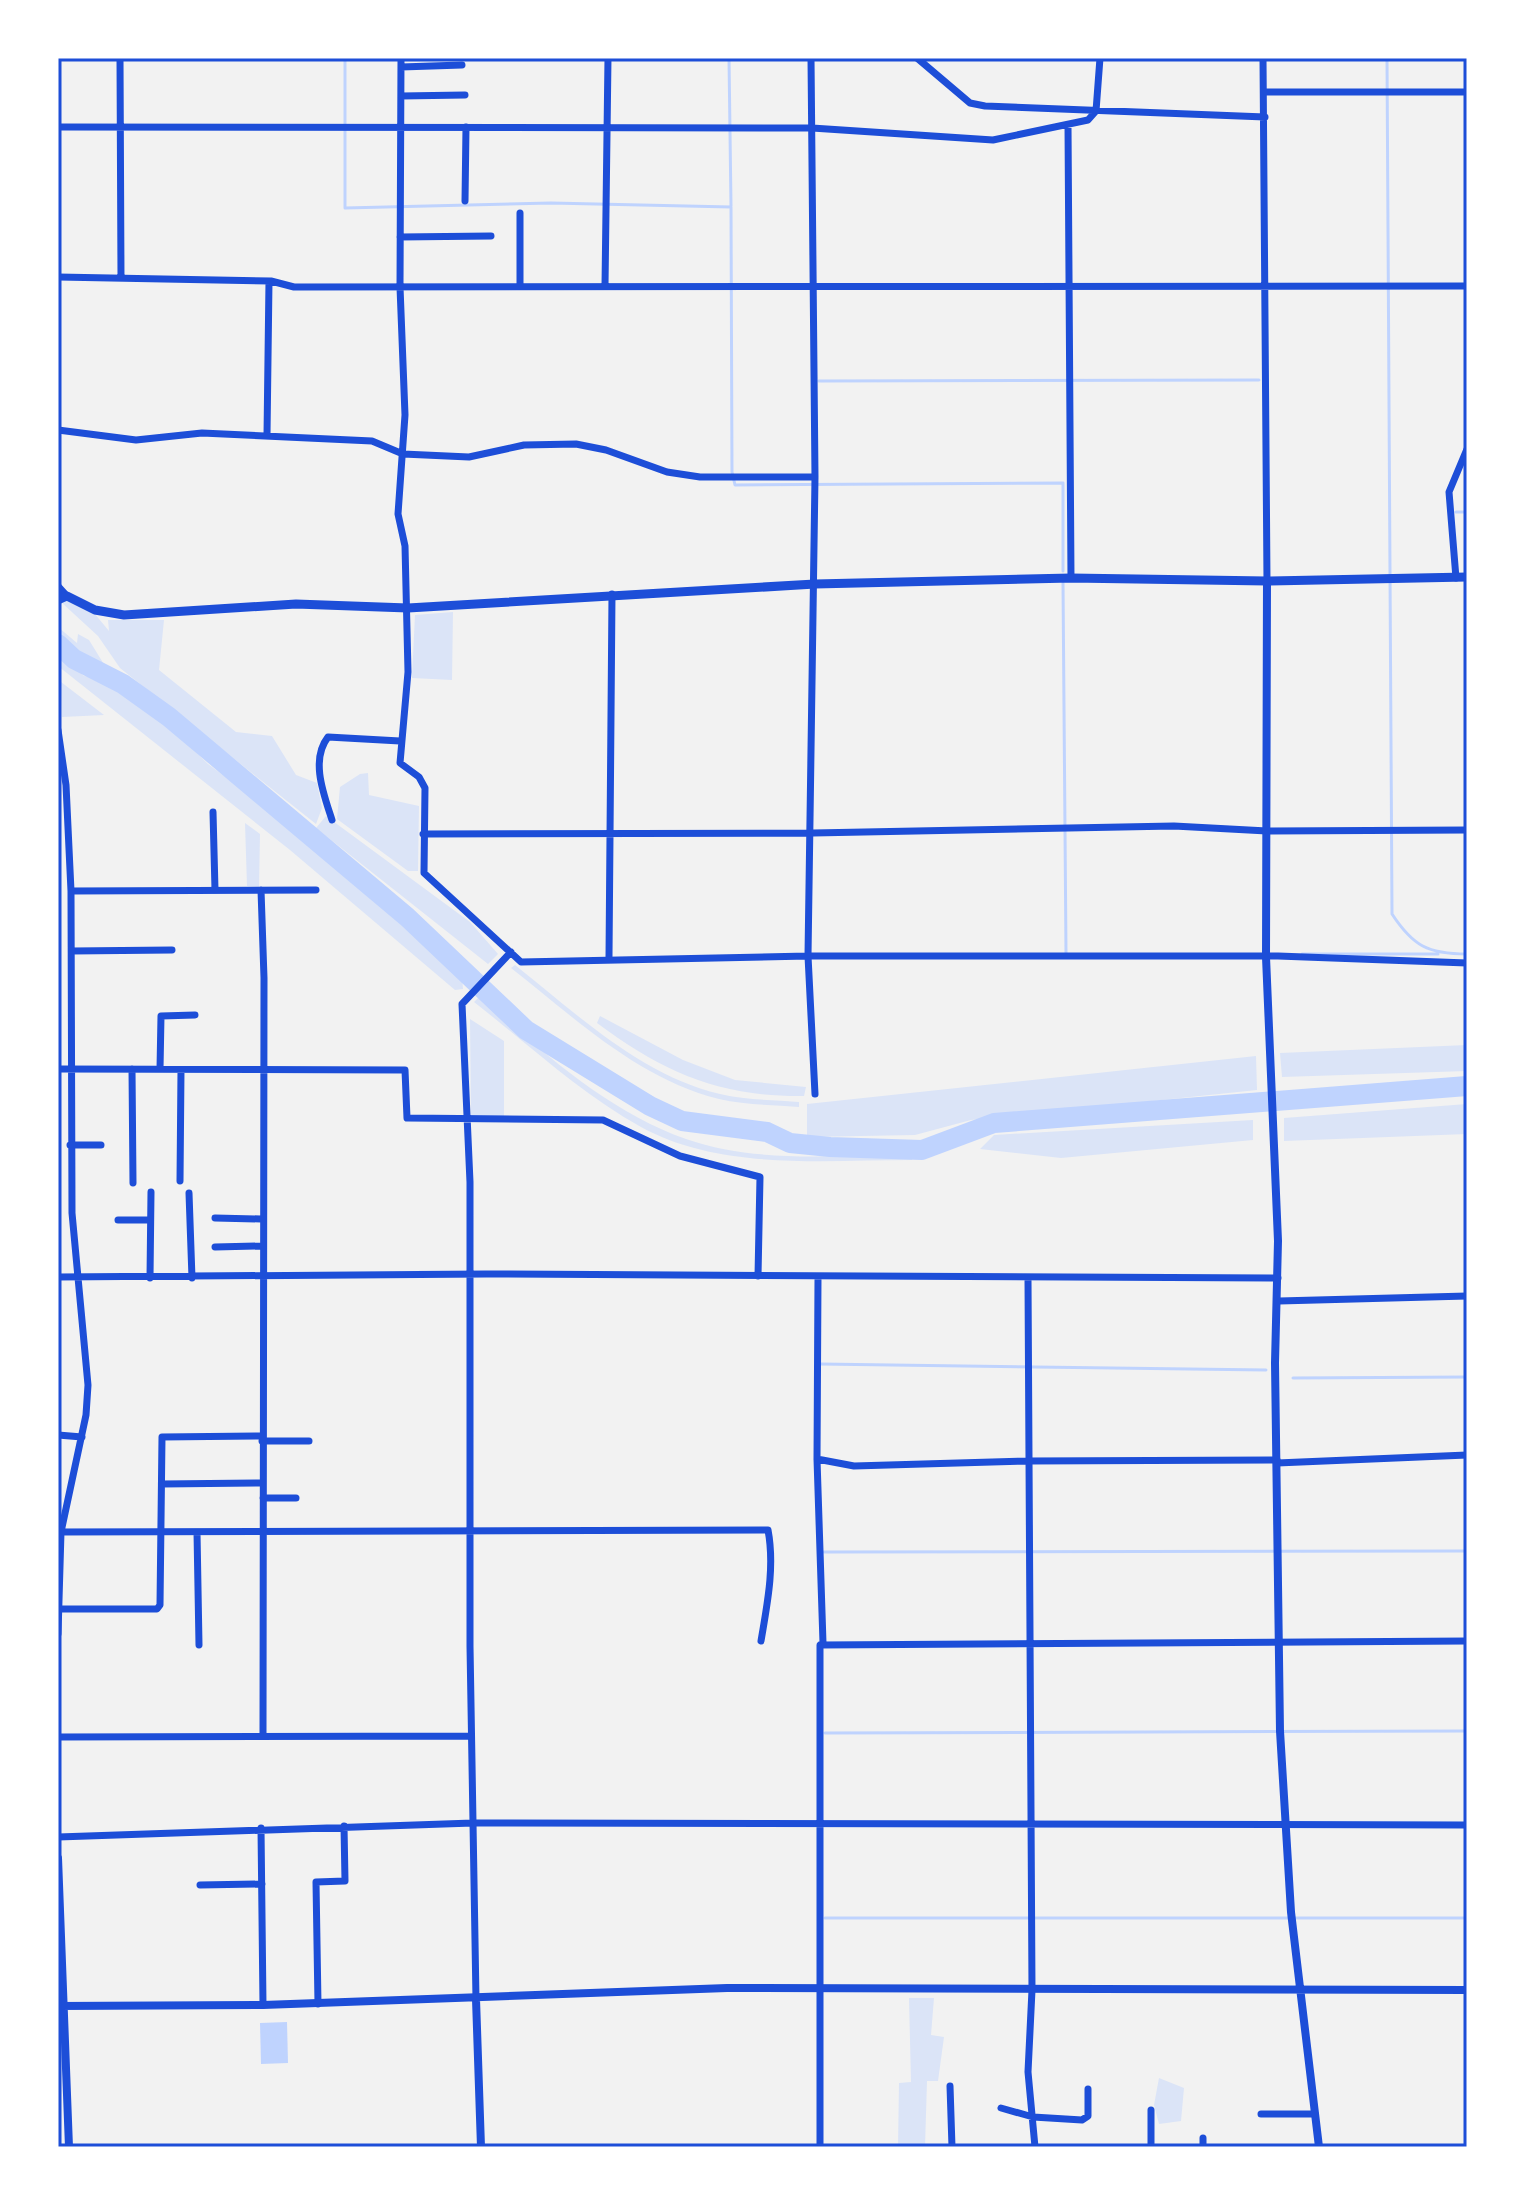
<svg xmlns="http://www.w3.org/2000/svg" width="1525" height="2205" viewBox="0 0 1525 2205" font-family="'Roboto Condensed',sans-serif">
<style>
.green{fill:#dbe4f7}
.water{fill:#bfd3fe}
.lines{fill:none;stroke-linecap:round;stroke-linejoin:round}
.stream{stroke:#bfd3fe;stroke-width:3}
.river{stroke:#bfd3fe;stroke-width:20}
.minor{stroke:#1d4ed8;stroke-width:7}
.tertiary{stroke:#1d4ed8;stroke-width:8}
.secondary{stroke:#1d4ed8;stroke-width:9}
.neatline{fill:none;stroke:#1d4ed8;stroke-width:3}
</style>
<rect width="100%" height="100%" fill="#f2f2f2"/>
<path class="green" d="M65 596 85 602 109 631 108 620H164L159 670 236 732 272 736 296 775 317 783 322 808 316 824 120 668 98 636 61 602Z
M453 612 452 680 412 678 415 615Z
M58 627 77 643 78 634 89 640 105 666 101 673C80 662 58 653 58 627Z
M58 656 84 676 106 679 132 690 208 764 275 814 314 850 333 861 462 976 463 989 455 990 290 850 58 666Z
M61 682 104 715 62 717Z
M368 773 369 795 419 806 418 871H408L337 819 340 787 360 774Z
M326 816 470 922 498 954 488 964 316 828Z
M245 823 260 834 259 887 247 886Z
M515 965C577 1014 640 1075 720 1094 745 1100 773 1100 799 1102V1107C773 1105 745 1105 719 1099 638 1079 575 1018 511 968Z
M481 995C539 1051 609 1112 686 1139 757 1164 839 1155 912 1154V1160C825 1160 721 1171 641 1127 581 1094 528 1044 474 1002Z
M600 1016 683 1060 735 1080 806 1087 804 1096C720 1097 664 1073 597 1023Z
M470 1019 504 1041V1116H471Z
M1467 1045V1071L1282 1077 1280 1053Z
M1256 1056 1257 1090 971 1120 915 1135 807 1137V1104Z
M1467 1104V1134L1284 1141V1118Z
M1253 1120V1140L1061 1158 980 1149 994 1135Z
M909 1998H934L931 2035 944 2037 938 2081H927L925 2147H898L899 2083 911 2082Z
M1159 2078 1184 2088 1181 2121 1159 2124 1154 2105Z"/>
<path class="water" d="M287 2022 288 2063 261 2064 260 2023Z"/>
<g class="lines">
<path class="stream" d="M345 58V208L551 203 731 207 732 472 735 485 1063 483V571
M729 58 731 206
M1387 58 1392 914C1413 946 1428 954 1467 954
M819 381 1259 380
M1456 512H1467
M1063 583 1066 953
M1302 954H1438
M820 1364 1266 1370
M1293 1378 1467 1377
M824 1552 1467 1551
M825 1733 1467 1731
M825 1918H1467"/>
<path class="river" d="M58 644 74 659 123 684 169 717 407 917 526 1030 650 1106 682 1121 767 1132 790 1143 830 1147 922 1150 994 1123 1467 1086"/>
<path class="minor" d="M120 58 121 278
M401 58 400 287 405 415 398 514 405 546 408 672 400 763 419 777 425 788 424 873 521 962 808 956H1278L1467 963
M811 58 815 477 808 956 815 1094
M917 58 970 103 985 106 1265 117
M1263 58 1267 581
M401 67 462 65
M1264 92H1467
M401 96 465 95
M1068 125 1071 578
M58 127 812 128 993 140 1088 120 1096 111 1100 58
M465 201 466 127
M520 213V286
M400 237 491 236
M58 277 271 281 294 287 1467 286
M605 286 608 58
M58 430 136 440 202 433 372 441 403 454 469 457 524 445 576 444 606 450 667 472 700 477H815
M267 435 269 281
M1456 578 1449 492 1467 449
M58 586 67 596
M58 730 66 785 71 891 72 1213 88 1385 86 1415 61 1532 58 1634
M213 812 215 890
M332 820C324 795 310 760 328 737L400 741
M423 834 813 833 1174 826 1267 831 1467 830
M261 890 264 978 263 1735
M71 891 316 890
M72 951 172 950
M609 957 612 594
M58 1069 405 1070 407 1118 603 1120 680 1156 760 1177 758 1276
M132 1069 133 1183
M160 1069 161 1016 195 1015
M70 1145H101
M180 1181 181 1070
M189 1193 192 1278
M215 1218 261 1219
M118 1220H150
M215 1247 261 1246
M58 1277 486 1274 1278 1278
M150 1278 151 1192
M818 1278 817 1459 823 1643 820 1645V2147
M1028 1279 1032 1990 1028 2072 1035 2147
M1279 1301 1467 1296
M58 1435 82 1437
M262 1441H309
M817 1459 854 1466 1029 1461 1277 1460
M1277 1463 1467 1455
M162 1484 263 1483
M263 1498H296
M58 1532 768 1530C775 1567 767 1605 761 1641
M197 1532 199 1645
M60 1609H157L160 1605 162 1437 262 1436
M821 1645 1467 1641
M58 1737 471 1736
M261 1828 263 2005
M58 1837 473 1823 1467 1825
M200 1885 262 1884
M476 1999 470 1646V1182L462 1004 511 952
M318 2004 316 1882 345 1881 344 1826
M950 2086 952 2147
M1001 2108 1033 2117 1082 2120 1088 2116V2089
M1151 2110V2147
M1261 2114H1315
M1203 2138V2147"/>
<path class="tertiary" d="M1267 581 1266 957 1278 1241 1275 1363 1280 1731 1291 1912 1319 2147
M58 1858 69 2147
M476 1999 481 2147
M58 2006 263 2005 727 1988 1467 1990"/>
<path class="secondary" d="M58 600 67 596 95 610 124 615 296 604 408 608 815 584 1071 578 1267 581 1467 577"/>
</g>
<rect width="1525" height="2205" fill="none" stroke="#ffffff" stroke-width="120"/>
<rect x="60" y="60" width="1405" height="2085" class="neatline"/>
</svg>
